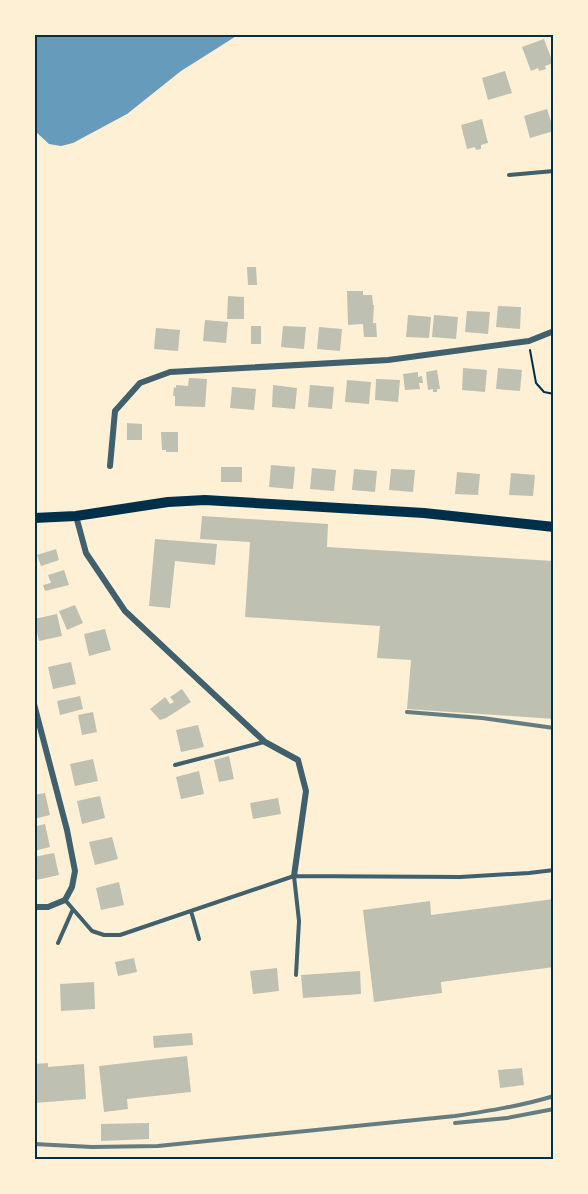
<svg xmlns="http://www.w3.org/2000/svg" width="588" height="1194" viewBox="0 0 588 1194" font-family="'PT Sans Narrow',sans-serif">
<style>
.water{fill:#669bbc}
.building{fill:#bec0b2}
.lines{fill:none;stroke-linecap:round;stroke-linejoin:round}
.path{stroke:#003049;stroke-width:2}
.service{stroke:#3f606c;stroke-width:4}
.minor{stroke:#3f606c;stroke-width:6}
.secondary{stroke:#003049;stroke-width:10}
.rail{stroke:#657d81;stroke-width:4}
.neatline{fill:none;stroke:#003049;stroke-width:2}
</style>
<rect width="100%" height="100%" fill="#fdf0d5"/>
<path class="water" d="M35 34H238V35L181 71 127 114 73 143 61 146 49 144 35 131Z"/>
<path class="building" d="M544 39 553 63 545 66 546 69 539 71 538 68 531 71 522 47Z
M505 71 512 93 488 100 482 78Z
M547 109 554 131 530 138 524 116Z
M482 119 488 143 481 145V149L476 150 475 147 467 149 461 125Z
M247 267H256L257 285H248Z
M347 291H363V295H372L373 305H374L373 323H376L377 337H364L363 324 348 325Z
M228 296 244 297V319H227Z
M498 306 521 307 520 329 496 327Z
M467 311 490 312 488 334 465 332Z
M408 315 431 317 429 338 406 337Z
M434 315 458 317 456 339 432 337Z
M205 320 228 322 226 343 203 341Z
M251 326H261V344H251Z
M283 326 306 327 304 349 281 347Z
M319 327 342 329 340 351 317 349Z
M156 328 180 330 178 351 154 349Z
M463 368 487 370 485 392 462 390Z
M498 368 522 370 520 391 496 389Z
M437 370 440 389H437V392H433V389L428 390 426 372Z
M418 372V377L422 376 423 383H419L420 389 405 390 403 374Z
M189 378 207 379 205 407 175 406V396H173L174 387 176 388V385L188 386Z
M376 379 400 380 398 402 375 400Z
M347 380 371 382 369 404 345 402Z
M273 385 297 388 295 409 272 407Z
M310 385 334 387 332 409 308 407Z
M232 387 256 389 254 410 230 408Z
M127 423 142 424V440H127Z
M161 432H178V452H166V450H162Z
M271 465 295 467 293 489 269 487Z
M221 467H242V482H221Z
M312 468 336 470 334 491 310 489Z
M354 469 377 471 375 492 352 490Z
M391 469 415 470 413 492 389 490Z
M457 472 480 474 478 495 455 494Z
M511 473 535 475 533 496 509 495Z
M202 516 328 524 327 547 554 561V719L407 709 411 660 377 658 380 626 245 617 250 542 200 539Z
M155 539 217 544 215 565 175 561 170 608 149 606Z
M56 549 59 560 41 566 37 555Z
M64 570 69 585 45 591 43 585 51 583 48 575Z
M75 605 83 623 67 630 59 611Z
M57 614 62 636 39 641 34 619Z
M105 629 111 650 89 656 84 634Z
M71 662 76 684 53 689 48 667Z
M182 689 191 702 166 718 160 720 150 709 165 697 170 704 174 702 170 697Z
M80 696 83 709 60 715 57 701Z
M93 712 97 732 82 735 78 715Z
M198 725 204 747 181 752 176 730Z
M229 756 234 779 219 782 214 760Z
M93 759 98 781 75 786 70 764Z
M199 771 204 794 181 799 176 777Z
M45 793 50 815 34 819V795Z
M100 796 105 818 82 824 77 801Z
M278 798 281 814 253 819 250 803Z
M45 824 50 847 34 851V827Z
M112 837 118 859 95 865 89 842Z
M54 853 59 875 36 880 34 857Z
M119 882 124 905 101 910 96 888Z
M554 899V967L441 982 442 993 374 1002 363 910 430 901 431 915Z
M134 958 137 972 118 976 115 962Z
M277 968 279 991 253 994 250 971Z
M360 971 361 994 303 998 301 975Z
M94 982 95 1009 61 1011 60 984Z
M192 1033 193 1045 154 1048 153 1036Z
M187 1056 191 1092 127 1099 128 1109 104 1112 99 1066Z
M48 1063V1067L84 1064 86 1099 34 1103V1064Z
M522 1068 524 1085 500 1088 498 1070Z
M149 1123V1139L101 1141V1124Z"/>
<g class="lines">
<path class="path" d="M530 350 536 383 544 392 554 394"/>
<path class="service" d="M509 175 554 171
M175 765 264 742
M294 876 299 921 296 975
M65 900 92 931 104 935H120L294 876 460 877 529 873 554 870
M191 911 199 939
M58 943 73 909"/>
<path class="minor" d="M110 466 115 411 140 383 170 372 388 360 529 341 554 331
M76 516 86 553 125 611 265 742 298 760 306 791 294 876
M34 704 67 830 75 871 72 887 65 900 48 907H34"/>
<path class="secondary" d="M34 518 76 516 168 502 205 500 424 513 554 527"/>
<path class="rail" d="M407 712 482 718 554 728
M455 1123 507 1118 554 1109
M34 1144 92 1147 158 1146 455 1116C488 1111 521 1106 554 1096"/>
</g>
<rect width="588" height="1194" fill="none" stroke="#fdf0d5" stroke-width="72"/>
<rect x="36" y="36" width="516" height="1122" class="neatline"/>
</svg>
